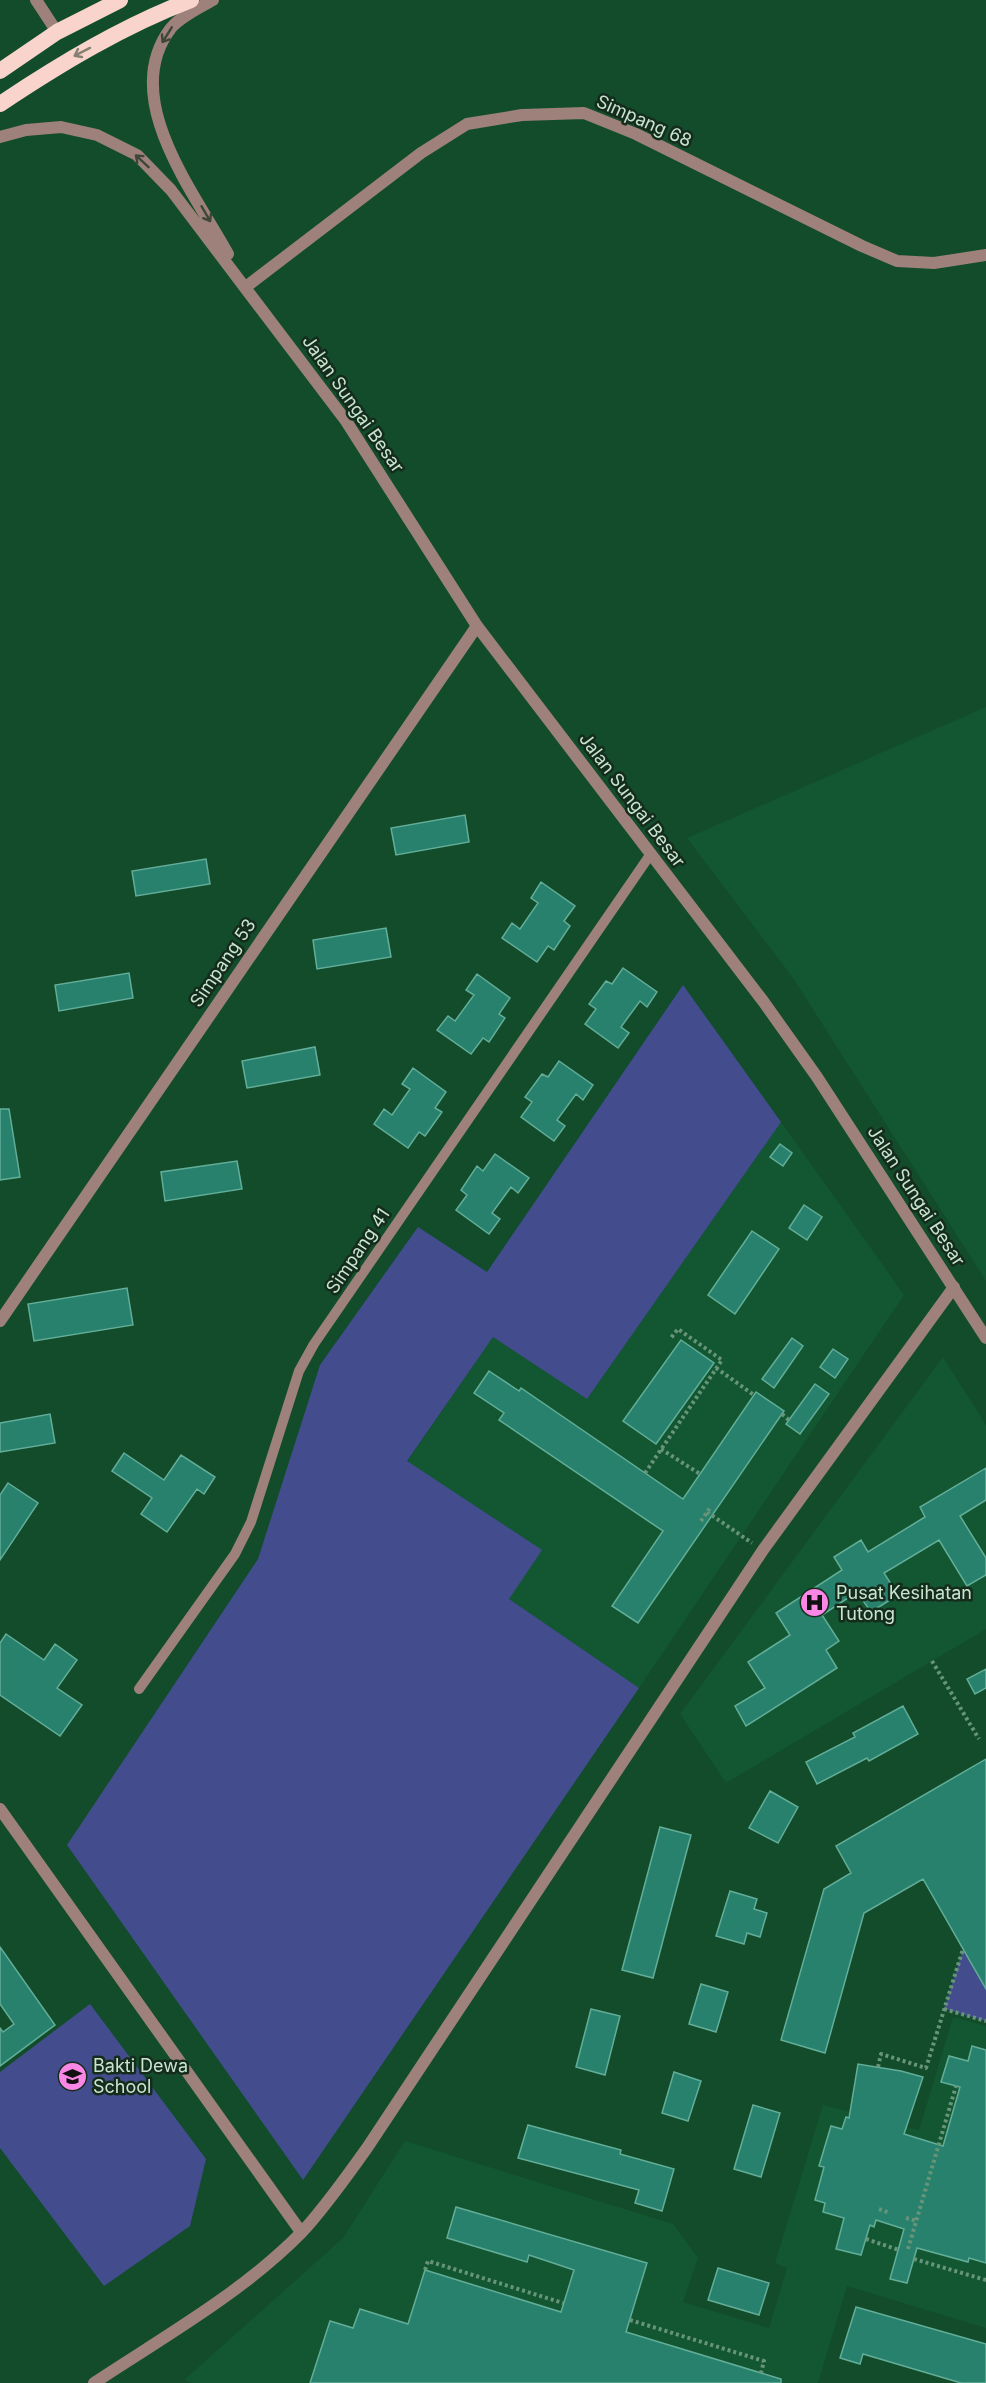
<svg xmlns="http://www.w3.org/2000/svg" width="986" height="2383" viewBox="0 0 986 2383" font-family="Inter,sans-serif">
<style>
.built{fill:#135732}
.green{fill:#434d8e}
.building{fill:#28816c;stroke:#63ae99;stroke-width:1.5}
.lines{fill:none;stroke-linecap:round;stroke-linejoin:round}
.path{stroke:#689479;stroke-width:4;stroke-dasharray:3 3;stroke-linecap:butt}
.service{stroke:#9d817a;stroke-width:10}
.minor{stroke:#9d817a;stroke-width:12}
.tertiary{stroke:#9d817a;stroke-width:12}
.trunk{stroke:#f8d4cc;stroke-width:16}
.oneway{stroke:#3e4639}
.oneway2{stroke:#868074}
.labels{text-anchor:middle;stroke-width:5;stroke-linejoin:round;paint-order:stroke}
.street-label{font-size:18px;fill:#c8e5d0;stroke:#152c1d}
.poi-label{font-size:18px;fill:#c8e5d0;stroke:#152c1d;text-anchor:start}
</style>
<rect width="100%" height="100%" fill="#124c2b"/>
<path class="built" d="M986 707V1281L793 978 687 838Z
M781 1122 904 1295 639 1688 508 1599 541 1550 407 1462 493 1337 587 1399Z
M943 1357 986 1425V1629L726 1783 680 1714Z
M953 2017 986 2026V2328L847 2286 818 2383H193L184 2380 343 2238 405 2141 673 2224 698 2258 683 2302 769 2328 787 2268 775 2263 823 2105 919 2130Z"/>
<path class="green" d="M683 985 781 1122 587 1399 493 1337 407 1461 542 1550 509 1599 639 1688 303 2180 67 1845 258 1559 320 1365 418 1227 487 1272Z
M963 1949 979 1978 986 1974V2021L944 2009Z
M90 2004 206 2159 190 2226 104 2286 0 2148V2072Z"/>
<path class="building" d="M465 815 469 842 396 855 391 828Z
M206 859 210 884 136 896 132 871Z
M541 882 575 906 564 921 570 926 554 950 548 946 537 962 502 938 512 923 520 929 538 903 531 898Z
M386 928 391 957 317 969 313 940Z
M623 968 657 992 647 1007 640 1001 621 1027 629 1033 618 1048 585 1024 596 1009 589 1004 606 981 612 984Z
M129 973 133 998 59 1011 55 985Z
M477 974 510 998 499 1014 505 1018 489 1042 483 1038 471 1054 437 1030 448 1016 455 1021 474 995 466 990Z
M315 1047 320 1075 247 1088 242 1061Z
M559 1061 593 1085 583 1100 576 1094 557 1120 565 1126 554 1141 521 1117 532 1102 525 1097 542 1074 548 1077Z
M413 1068 446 1092 435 1108 442 1112 425 1136 419 1132 408 1148 374 1124 384 1109 392 1115 410 1089 402 1084Z
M0 1109H9L20 1177 0 1180Z
M780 1144 792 1153 783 1166 770 1157Z
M495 1154 529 1178 518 1193 511 1187 492 1213 500 1219 489 1234 456 1210 467 1195 461 1190 477 1166 483 1171Z
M237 1161 242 1189 165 1201 161 1172Z
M804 1205 822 1217 807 1240 789 1228Z
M752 1231 779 1249 735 1314 708 1295Z
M127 1288 133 1325 34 1341 28 1304Z
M792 1338 803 1346 774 1388 762 1379Z
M681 1340 714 1363 656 1444 623 1421Z
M833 1349 848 1359 835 1378 820 1367Z
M489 1371 519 1391 521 1388 683 1499 756 1392 784 1411 638 1623 612 1606 663 1531 499 1420 504 1413 474 1393Z
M815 1384 829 1394 800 1434 786 1424Z
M50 1414 55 1443 0 1452V1423Z
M124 1453 164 1480 181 1455 215 1477 204 1494 197 1489 167 1532 141 1514 152 1498 112 1471Z
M986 1468V1500L960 1516 986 1558V1575L967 1586 939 1540 884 1573 898 1595 871 1612 857 1592 822 1615 839 1641 826 1650 837 1668 746 1726 735 1706 765 1688 748 1662 790 1635 776 1613 842 1570 834 1557 861 1540 868 1552 925 1517 920 1507Z
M8 1483 38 1503 0 1560V1495Z
M6 1634 44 1660 55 1644 77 1660 57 1688 82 1705 60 1736 0 1695V1643Z
M986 1669V1688L975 1694 967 1679Z
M903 1706 918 1734 869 1761 867 1758 817 1784 806 1762 855 1737 853 1733Z
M986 1759V1989L923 1879 864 1913 825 2053 781 2040 824 1889 851 1873 836 1846Z
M770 1791 798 1807 778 1843 749 1828Z
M660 1827 691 1835 653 1978 622 1970Z
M730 1891 757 1899 754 1909 767 1913 760 1937 747 1933 744 1944 716 1936Z
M0 1947 55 2025 0 2066V2028L3 2032 14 2024 0 2004Z
M701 1984 728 1992 716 2032 689 2024Z
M591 2009 620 2016 605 2075 576 2067Z
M972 2046 986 2050V2263L969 2258 968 2262 917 2248 907 2283 890 2279 904 2229 876 2220 874 2227 870 2225 861 2255 836 2249 844 2218 823 2212 825 2203 815 2200 824 2167 819 2166 831 2126 842 2129 846 2117 849 2118 858 2064 901 2071 923 2077 904 2134 943 2146 960 2087 941 2082 949 2056 968 2061Z
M674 2072 701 2081 688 2121 662 2113Z
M753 2105 780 2113 761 2177 734 2169Z
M528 2125 621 2150 620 2154 674 2169 662 2211 635 2203 639 2190 518 2158Z
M456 2207 647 2263 626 2332 781 2379V2383H310L330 2321 353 2328 360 2309 408 2324 425 2270 561 2312 574 2270 529 2255 527 2262 447 2238Z
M718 2268 769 2283 759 2315 708 2300Z
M856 2307 986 2344V2383H961L863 2354 860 2364 840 2358Z"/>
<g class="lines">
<path class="path" d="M716 1368 754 1395
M782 1414 789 1420
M661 1449 700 1474
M645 1473 722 1360 678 1329 670 1339
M707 1512 752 1543
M701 1521 710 1508
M932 1661 979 1739
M944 2009 986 2021
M878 2067 881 2054 926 2068 963 1949
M879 2209 890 2213
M906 2218 917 2221
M866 2239 899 2250
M908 2249 956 2086
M914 2259 986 2280
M425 2270 428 2261 563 2303
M630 2320 764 2361 761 2373"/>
<path class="service" d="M139 1689 235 1554 251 1522 299 1371 314 1344 650 855"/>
<path class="minor" d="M36 0 57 32
M247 286 421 153 467 124 522 115 584 113 636 134 862 246 897 261 934 263 986 255
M0 1321 477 626
M0 1809 301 2232
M94 2383C165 2336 242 2293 302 2232 326 2206 346 2177 367 2148L763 1550 954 1287"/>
<path class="tertiary" d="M213 0C200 7 180 17 171 28 118 97 194 192 228 254
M0 137 26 130 61 127 97 135 137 155 171 190 346 421 477 626 763 1001 817 1077 986 1338"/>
<path class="trunk" d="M0 71 57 32 120 0
M0 104C60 64 123 26 191 0"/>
</g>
<defs><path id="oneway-shaft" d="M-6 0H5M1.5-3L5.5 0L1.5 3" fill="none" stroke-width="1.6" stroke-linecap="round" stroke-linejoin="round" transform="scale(1.5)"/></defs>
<g class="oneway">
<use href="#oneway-shaft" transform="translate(167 35) rotate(122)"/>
<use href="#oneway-shaft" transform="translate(142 161) rotate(-137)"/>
<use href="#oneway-shaft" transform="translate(206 214) rotate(60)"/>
</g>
<use class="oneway2" href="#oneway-shaft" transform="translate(82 52) rotate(153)"/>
<defs>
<symbol id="hospital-disc" viewBox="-11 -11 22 22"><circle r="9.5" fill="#fa87e6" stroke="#152c1d"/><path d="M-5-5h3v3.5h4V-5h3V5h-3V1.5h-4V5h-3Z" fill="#111"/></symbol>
<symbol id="school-disc" viewBox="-11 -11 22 22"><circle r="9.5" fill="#fa87e6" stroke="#152c1d"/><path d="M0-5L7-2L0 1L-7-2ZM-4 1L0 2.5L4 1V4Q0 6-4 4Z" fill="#111"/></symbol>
</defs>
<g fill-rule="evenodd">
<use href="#hospital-disc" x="798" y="1586" width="33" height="33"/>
<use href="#school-disc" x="56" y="2060" width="33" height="33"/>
</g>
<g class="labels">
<g class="street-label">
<text transform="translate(644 121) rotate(24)" y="6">Simpang 68</text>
<text transform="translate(353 404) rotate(55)" y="6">Jalan Sungai Besar</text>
<text transform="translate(632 800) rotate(53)" y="6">Jalan Sungai Besar</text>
<text transform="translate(223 963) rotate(-56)" y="6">Simpang 53</text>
<text transform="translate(916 1196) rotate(57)" y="6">Jalan Sungai Besar</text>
<text transform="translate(358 1251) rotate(-56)" y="6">Simpang 41</text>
</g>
<g class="poi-label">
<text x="836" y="1599">Pusat Kesihatan<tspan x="836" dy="21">Tutong</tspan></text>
<text x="93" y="2072">Bakti Dewa<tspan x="93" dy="21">School</tspan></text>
</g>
</g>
</svg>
